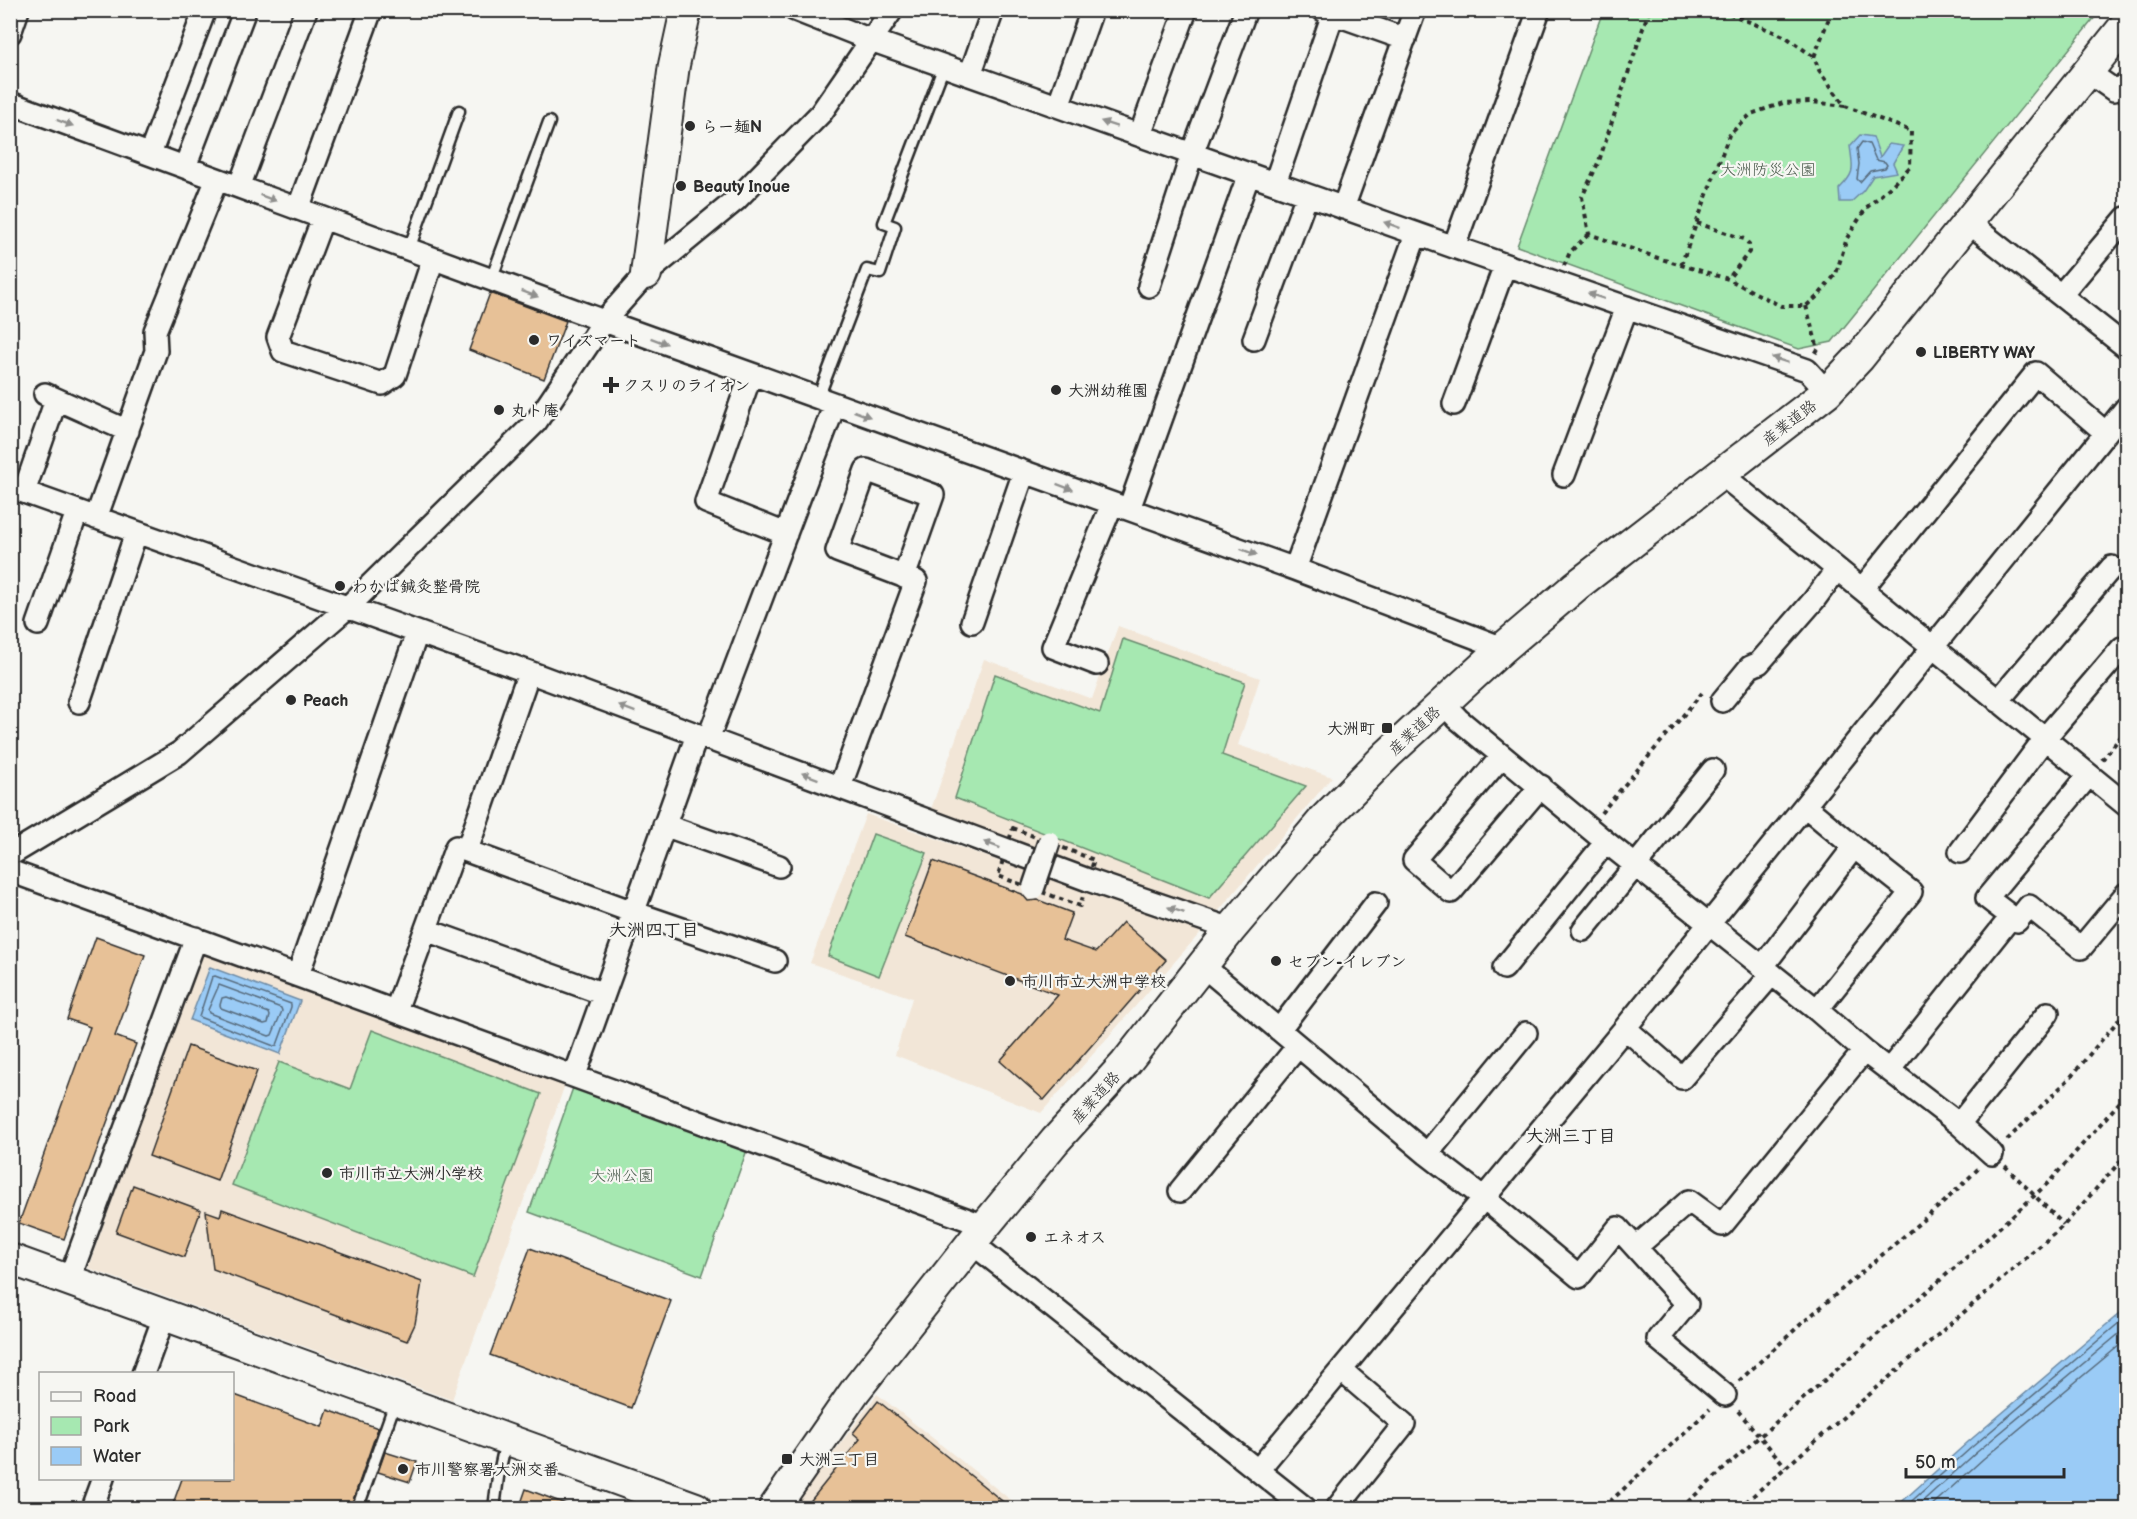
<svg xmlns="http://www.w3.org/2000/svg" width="2137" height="1519" viewBox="0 0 2137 1519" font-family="'Balsamiq Sans','Klee One',sans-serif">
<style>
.built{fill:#f2e6d7}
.green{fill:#a6e8b1;stroke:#688a6e;stroke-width:1.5}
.water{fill:#9acbf6;stroke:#6e8ba5;stroke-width:1.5}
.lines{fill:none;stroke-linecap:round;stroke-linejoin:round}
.shore{stroke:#576b7c;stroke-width:1.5}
.building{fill:#e7c197;stroke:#2b2b2b;stroke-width:1.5}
.lane-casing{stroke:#2b2b2b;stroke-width:15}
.street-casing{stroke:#2b2b2b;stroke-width:26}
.secondary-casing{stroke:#2b2b2b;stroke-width:34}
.path{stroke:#2b2b2b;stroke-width:4;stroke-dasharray:4.5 4.5;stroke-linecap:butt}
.lane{stroke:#f6f6f2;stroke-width:10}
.street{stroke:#f6f6f2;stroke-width:21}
.secondary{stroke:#f6f6f2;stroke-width:30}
.street-bridge-casing{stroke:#2b2b2b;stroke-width:26;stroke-linecap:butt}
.street-bridge{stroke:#f6f6f2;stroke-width:21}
.oneway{fill:#90908e}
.poi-dot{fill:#2b2b2b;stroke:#f6f6f2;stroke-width:2}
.labels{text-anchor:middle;stroke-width:4.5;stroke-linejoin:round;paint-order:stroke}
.poi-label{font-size:16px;font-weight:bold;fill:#2b2b2b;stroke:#f6f6f2;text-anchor:start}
.park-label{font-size:16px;fill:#4a5a4c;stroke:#f6f6f2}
.street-label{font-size:16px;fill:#2b2b2b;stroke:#f6f6f2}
.neighbourhood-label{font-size:18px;font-weight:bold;fill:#2b2b2b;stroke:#f6f6f2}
</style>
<rect width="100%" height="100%" fill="#f6f6f2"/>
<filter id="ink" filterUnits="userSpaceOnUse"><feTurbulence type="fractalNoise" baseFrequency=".0167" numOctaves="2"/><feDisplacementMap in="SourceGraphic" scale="12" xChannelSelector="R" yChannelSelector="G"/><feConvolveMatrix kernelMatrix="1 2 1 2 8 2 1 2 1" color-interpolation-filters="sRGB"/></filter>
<g filter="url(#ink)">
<path class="built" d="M1118 626 1260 678 1238 745 1332 777 1216 914 930 812 984 659 1092 699Z
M866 814 1201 932 1041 1113 895 1055 912 998 810 963Z
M203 947 567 1079 452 1400 88 1268Z
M877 1394 1021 1508H793Z"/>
<path class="green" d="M1603 11H2100L1832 342 1799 349 1517 246Z
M1123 639 1245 682 1222 755 1306 786 1209 898 955 798 995 674 1100 713Z
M873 834 927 853 879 976 828 956Z
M372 1030 541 1094 473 1277 232 1185 279 1062 350 1089Z
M574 1085 747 1150 702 1276 529 1212Z"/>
<path class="water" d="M1860 135 1873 137 1880 157 1889 144 1903 146 1893 163 1897 172 1873 176 1863 191 1851 202H1840L1839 189C1856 172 1853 169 1850 146Z
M210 967 300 1001 280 1054 190 1020Z
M2126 1308V1508H1895L1968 1442Z"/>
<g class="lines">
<path class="shore" d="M1862 142 1869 144 1876 160 1885 162 1887 165 1885 168 1870 171 1860 182 1857 179 1859 164 1857 149Z
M215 976 291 1004V1007L277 1045 274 1046 199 1017 212 977Z
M219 985 281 1008 282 1011 272 1035 269 1036 209 1013 208 1010Z
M226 997 269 1013 270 1016 268 1023 264 1024 221 1008 220 1005 222 998Z
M1904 1508 1972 1447 2126 1317
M1915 1508 1977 1452 2126 1328
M1929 1508 1983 1459 2126 1340"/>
</g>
<path class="building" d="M490 293 566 321 544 379 469 350Z
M933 861 1022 894 1028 901 1038 900 1072 913 1062 940 1096 952 1123 922 1166 960 1044 1100 1000 1061 1058 995 905 937Z
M96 937 145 955 115 1036 136 1044 64 1239 19 1223 90 1027 67 1019Z
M188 1046 257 1071 217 1181 149 1156Z
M133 1185 201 1210 184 1257 116 1232Z
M222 1209 422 1282 415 1324 407 1341 213 1269 206 1211 220 1216Z
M530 1248 671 1301 631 1408 490 1355Z
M232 1394 322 1427 328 1410 378 1428 350 1509H171L182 1479H232Z
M878 1401 1012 1509H804L860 1439 853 1433Z
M385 1452 417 1462 410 1482 378 1472Z
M526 1489 571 1506 570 1509H519Z"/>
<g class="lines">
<defs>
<path id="lane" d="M409 249 459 111
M491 280 549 122
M818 398 867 270 880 273 895 227 884 223 944 66
M360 1508 359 1504 396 1400
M494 1508 498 1477 506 1441"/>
<path id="street" d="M795 10 871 40 1454 247 1807 370 1827 392
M1323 10 1405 39
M10 33 18 10
M2088 72 2114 90 2126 85
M970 75 993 10
M10 103 604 321 1295 569 1503 648
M1058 106 1092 10
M1140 135 1186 10
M150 154 203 15
M185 167 245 10
M1275 183 1333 14
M239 187 306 10
M1343 208 1415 10
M298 209 371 10
M323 218 278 337 283 351 382 384 395 375 433 259
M1968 222 2126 347
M1454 247 1539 10
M1149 286 1192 154 1246 10
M2061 295 2126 218
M1254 339 1307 195
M751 374 706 502 786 534
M45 394 128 431
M1454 404 1505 265
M1721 474 2126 805
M1564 475 1627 307
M10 487 529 672 1088 880 1231 929
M24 492 56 400
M1129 509 1249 174
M96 518 156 351 155 331 217 179
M1295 569 1416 234
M1862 589 2036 373 2106 433
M972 622 1024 472
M38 624 77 512
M1097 664 1053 647 1112 504
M1722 701 1750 667 1759 663 1814 600 1837 569
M1998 701 2112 567
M79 702 136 533
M1443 703 1458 719 1606 842 1817 1010 1864 1051 1959 1124 1992 1154
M708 739 835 404
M1502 756 1414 860 1451 892 1541 786
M2089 775 1987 898 2017 921 2029 906 2081 948 2126 894
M840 787 916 581 837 551 866 470 933 495 904 577
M1805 806 1854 847 1911 892 1817 1010
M664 825 779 866
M467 850 529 672
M1960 852 2045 738 2122 648
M10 855 179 753 348 607 536 422 604 321 646 274 736 200 821 113 892 10
M10 871 985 1226
M426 930 604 994
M1583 930 1713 770
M1203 966 1427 1154 1484 1198 1579 1277 1618 1228 1687 1304 1658 1339 1725 1395
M1763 966 1854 847
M1504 968 1606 842
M298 975 417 633
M396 1010 456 847 633 912 775 961
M1625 1028 1682 1078 1772 974
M1279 1030 1376 903
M1890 1069 2011 917
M575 1075 697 735
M1959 1124 2048 1013
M1427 1154 1526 1033
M1180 1191 1298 1046
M972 1243 1305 1508
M1636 1247 1689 1201 1722 1225 1864 1051
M69 1280 196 938
M143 1374 165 1314
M1258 1470 1625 1028 2126 408
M92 1508 103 1478
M1337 1508 1404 1424 1341 1370"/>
<path id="secondary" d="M646 274 674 65 686 10
M10 1259 696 1508
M774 1508 855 1391 985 1226 1055 1141 1125 1064 1231 929 1324 819 1388 754 1503 648 1576 586 1827 392 1860 357 2126 24"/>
</defs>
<use href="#lane" class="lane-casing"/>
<use href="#street" class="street-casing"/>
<use href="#secondary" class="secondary-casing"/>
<path class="path" d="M1649 10 1599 161 1582 197 1589 234 1658 258 1728 279 1781 306H1806L1818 296 1836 274 1847 238 1866 208 1889 188 1910 167 1911 131 1845 106 1819 70 1814 57 1832 10
M1721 10 1786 37 1814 57
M1697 223 1744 239 1749 244V252L1728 279
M1681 265 1729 135 1751 114 1783 103 1812 102 1845 106
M1564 266 1570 252 1589 234
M1806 306 1818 349 1815 354
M2102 760 2126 730
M1601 813 1702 693
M1013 828 1094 860 1080 906 998 876Z
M2007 1140 2069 1079 2126 1011
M2005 1166 2064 1225
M1739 1381 1800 1325 1944 1202 1978 1169
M1738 1411 1786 1467
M1603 1508 1710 1409
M1681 1508 1759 1437 1968 1256 2034 1196 2051 1180 2126 1095
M1739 1508 2064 1225 2126 1155"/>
<use href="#lane" class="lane"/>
<use href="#street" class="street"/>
<use href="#secondary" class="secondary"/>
<defs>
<path id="street-bridge" d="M1033 889 1049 842"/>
</defs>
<use href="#street-bridge" class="street-bridge-casing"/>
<use href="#street-bridge" class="street-bridge"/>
</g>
<defs><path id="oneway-solid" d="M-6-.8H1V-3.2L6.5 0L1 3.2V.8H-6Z" transform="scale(1.5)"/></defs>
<g class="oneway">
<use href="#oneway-solid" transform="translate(65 123) rotate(20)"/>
<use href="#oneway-solid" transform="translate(1109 124) rotate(-161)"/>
<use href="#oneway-solid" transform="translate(268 198) rotate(20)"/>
<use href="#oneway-solid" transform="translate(1392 225) rotate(-160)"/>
<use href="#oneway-solid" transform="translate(530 294) rotate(20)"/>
<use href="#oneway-solid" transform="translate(1596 296) rotate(-161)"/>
<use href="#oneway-solid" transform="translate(659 341) rotate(20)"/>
<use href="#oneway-solid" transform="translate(1780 360) rotate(-161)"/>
<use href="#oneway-solid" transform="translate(862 414) rotate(20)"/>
<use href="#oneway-solid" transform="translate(1065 487) rotate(20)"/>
<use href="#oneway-solid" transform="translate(1249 552) rotate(20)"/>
<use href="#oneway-solid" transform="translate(627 709) rotate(-159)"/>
<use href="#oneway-solid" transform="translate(810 776) rotate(-160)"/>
<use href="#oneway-solid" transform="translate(992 845) rotate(-159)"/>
<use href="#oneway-solid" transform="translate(1176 910) rotate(-161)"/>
</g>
</g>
<g class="poi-dot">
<circle cx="690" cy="126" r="6"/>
<circle cx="681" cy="186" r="6"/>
<circle cx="534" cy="340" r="6"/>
<circle cx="1921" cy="352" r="6"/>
<path d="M608 376h6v6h6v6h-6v6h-6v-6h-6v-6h6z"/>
<circle cx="1056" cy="390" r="6"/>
<circle cx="499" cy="410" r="6"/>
<circle cx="340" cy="586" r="6"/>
<circle cx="291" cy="700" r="6"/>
<rect x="1381" y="722" width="12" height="12" rx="3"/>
<circle cx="1276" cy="961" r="6"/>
<circle cx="1010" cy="981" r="6"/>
<circle cx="327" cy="1173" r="6"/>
<circle cx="1031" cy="1237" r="6"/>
<rect x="781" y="1453" width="12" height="12" rx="3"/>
<circle cx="403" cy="1469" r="6"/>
</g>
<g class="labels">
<g class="poi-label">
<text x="702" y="132">らー麺N</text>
<text x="693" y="192">Beauty Inoue</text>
<text x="546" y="346">ワイズマート</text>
<text x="1933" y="358">LIBERTY WAY</text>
<text x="623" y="391">クスリのライオン</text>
<text x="1068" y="396">大洲幼稚園</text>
<text x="511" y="416">丸ト庵</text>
<text x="352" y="592">わかば鍼灸整骨院</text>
<text x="303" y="706">Peach</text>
<text x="1375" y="734" text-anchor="end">大洲町</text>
<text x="1288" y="967">セブン-イレブン</text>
<text x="1022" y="987">市川市立大洲中学校</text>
<text x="339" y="1179">市川市立大洲小学校</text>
<text x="1043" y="1243">エネオス</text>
<text x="799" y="1465">大洲三丁目</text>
<text x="415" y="1475">市川警察署大洲交番</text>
</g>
<g class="park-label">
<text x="1768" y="175">大洲防災公園</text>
<text x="622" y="1181">大洲公園</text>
</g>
<g class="street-label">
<text transform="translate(1789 422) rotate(-38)" y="6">産業道路</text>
<text transform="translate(1414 730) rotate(-43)" y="6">産業道路</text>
<text transform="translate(1095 1097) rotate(-48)" y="6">産業道路</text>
</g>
<g class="neighbourhood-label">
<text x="654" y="936">大洲四丁目</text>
<text x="1571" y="1142">大洲三丁目</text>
</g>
</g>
<rect width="2137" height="1519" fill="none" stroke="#f6f6f2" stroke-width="36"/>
<rect x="18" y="18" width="2101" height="1483" fill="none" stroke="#2b2b2b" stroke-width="2" filter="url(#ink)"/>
<rect x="39" y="1372" width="195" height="108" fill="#f6f6f2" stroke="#a5a5a2" stroke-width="1.5"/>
<rect x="51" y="1392" width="30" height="9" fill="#f6f6f2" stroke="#a5a5a2" stroke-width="1.5"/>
<text x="93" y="1402" font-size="18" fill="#2b2b2b">Road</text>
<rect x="51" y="1417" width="30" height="18" fill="#a6e8b1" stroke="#a5a5a2" stroke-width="1.5"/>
<text x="93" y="1432" font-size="18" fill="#2b2b2b">Park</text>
<rect x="51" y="1447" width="30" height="18" fill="#9acbf6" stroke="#a5a5a2" stroke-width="1.5"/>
<text x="93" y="1462" font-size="18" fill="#2b2b2b">Water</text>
<path d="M1906 1468v9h158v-9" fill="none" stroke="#2b2b2b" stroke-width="3"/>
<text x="1915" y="1468" font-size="18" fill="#2b2b2b" stroke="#f6f6f2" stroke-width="4.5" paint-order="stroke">50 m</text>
</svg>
